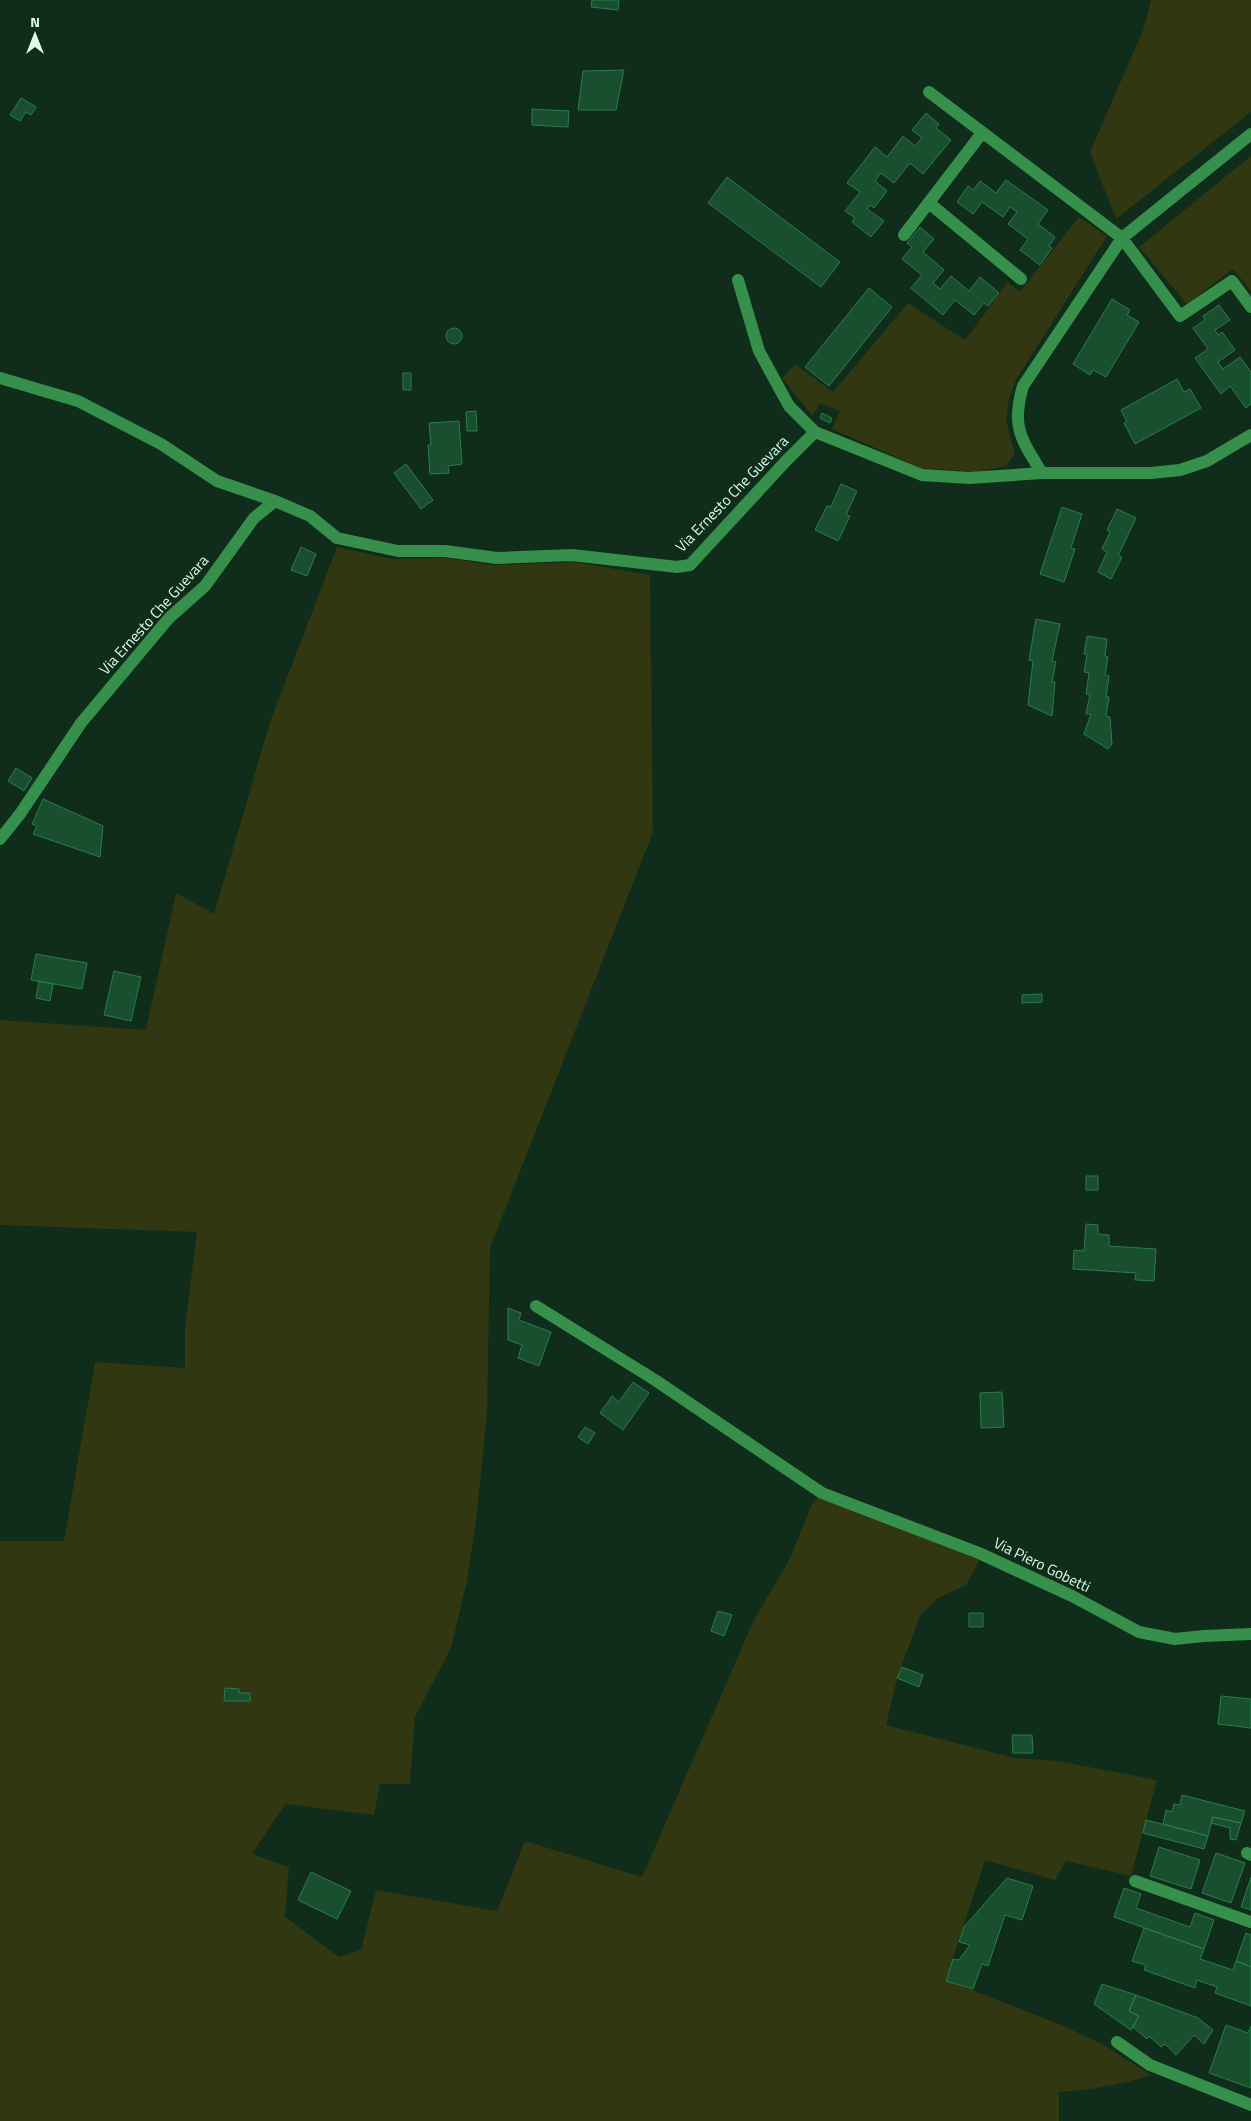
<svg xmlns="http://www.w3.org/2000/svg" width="1251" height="2121" viewBox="0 0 1251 2121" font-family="'Titillium Web',sans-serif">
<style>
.green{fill:#313711}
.building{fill:#194f2f;stroke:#297d4b}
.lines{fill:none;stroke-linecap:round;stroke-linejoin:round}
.minor{stroke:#36904c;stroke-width:12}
.labels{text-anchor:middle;stroke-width:4.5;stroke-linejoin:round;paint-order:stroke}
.street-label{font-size:15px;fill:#daffe6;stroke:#0f2d1a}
</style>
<rect width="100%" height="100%" fill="#0f2d1a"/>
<path class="green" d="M1151 0H1251V112L1116 219 1090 152 1144 28Z
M1251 156V291L1233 269 1187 304 1139 247Z
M1079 217 1107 236 1016 380 1009 399 1006 420 1015 454 1006 466 975 472 921 468 832 429 840 411 820 403 812 416 782 378 795 364 833 392 908 303 965 340 1008 282 1020 292Z
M337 547 392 559 445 558 493 565 575 562 650 575 653 832 490 1248 487 1414 476 1521 467 1581 451 1648 415 1717 410 1784H380L374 1815 285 1804 252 1854 289 1867 285 1917 339 1957 361 1950 376 1890 497 1911 525 1841 642 1877 753 1622 790 1558 812 1504 818 1497 980 1559 966 1585 938 1598 920 1616 897 1678 886 1725 1015 1758 1058 1761 1157 1780 1131 1876 1066 1861 1055 1880 985 1860 946 1980 1059 2024 1102 2044 1151 2075C1120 2085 1091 2090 1059 2092V2121H0V1541H64L95 1362 185 1368V1326L197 1232 0 1225V1020L146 1030 176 893 214 914 270 722Z"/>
<path class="building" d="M592 0H619L618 10 591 7Z
M624 70 616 110H578L583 71Z
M21 98 36 107 31 115 26 112 20 121 10 115Z
M532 109 569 111 568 127 532 125Z
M926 113 939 124 936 128 951 140 923 174 910 163 894 183 881 173 875 181 887 191 874 208 870 205 867 209 884 221 871 237 852 222 855 218 845 211 860 192 847 183 875 147 887 157 903 136 915 146 922 138 912 130Z
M727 177 840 262 821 287 708 203Z
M1006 180 1048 210 1038 224 1055 237 1049 246 1052 248 1040 265 1020 250 1028 239 1008 224 1017 212 1010 207 1003 217 982 202 973 214 957 202 968 186 973 190 980 181 996 193Z
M920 227 934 239 923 252 944 270 933 283 940 289 951 276 969 291 980 277 999 293 988 306 984 303 974 315 955 300 943 315 911 288 922 275 902 259 912 247 907 243Z
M869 288 892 307 829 386 805 367Z
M1112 299 1130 310 1127 315 1139 322 1106 377 1093 370 1090 375 1073 364Z
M1219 305 1230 320 1215 330 1218 335 1222 332 1235 350 1218 362 1223 369 1240 357 1251 372V404L1246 408 1230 386 1221 394 1195 358 1208 349 1193 328 1205 320 1203 316Z
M446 336a8 8 0 1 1 16 0a8 8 0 1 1-16 0Z
M403 373H411V390H403Z
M1177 379 1184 392 1190 389 1201 408 1135 444 1124 423 1127 422 1121 410Z
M476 411 477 431H467L466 412Z
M822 413 832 418 830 423 820 418Z
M459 421 462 464 448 466 449 473 430 474 428 445H431L429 423Z
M406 464 433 500 421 509 394 473Z
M841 484 857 491 846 515 850 516 838 541 815 530 827 506 831 507Z
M1062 507 1082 514 1071 548 1075 549 1064 582 1040 574Z
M1117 509 1136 518 1118 556 1122 557 1111 579 1098 572 1107 552 1102 549 1110 532 1107 530Z
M301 547 316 554 307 576 291 570Z
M1036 619 1060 624 1052 661 1056 662 1052 682H1055L1052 716 1028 705 1033 661 1029 660Z
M1087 636 1107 639 1105 656 1108 657 1105 675 1109 676 1106 697H1109L1106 716 1110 717 1112 744 1108 749 1084 734 1091 714H1086L1090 694H1086L1089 673 1084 672 1087 655 1084 654Z
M16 768 32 778 24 791 8 781Z
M43 799 103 826 100 857 33 834 37 826 32 824Z
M36 954 87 963 82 989 31 980Z
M114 971 141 977 131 1021 104 1015Z
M39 981 53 984 50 1001 36 998Z
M1042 994V1002L1022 1003V995Z
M1086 1176H1098V1190H1086Z
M1086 1224 1098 1225V1234L1109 1235V1246L1156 1249 1154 1281 1135 1280 1136 1273 1073 1269 1074 1250 1084 1251Z
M508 1308 521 1313 519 1320 551 1332 539 1366 518 1358 522 1345 508 1340Z
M633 1382 649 1393 623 1430 600 1413 612 1396 619 1402Z
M1002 1392 1004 1427 981 1428 980 1393Z
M585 1427 595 1433 588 1444 578 1437Z
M718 1611 732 1615 724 1636 711 1631Z
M969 1613H983V1627H969Z
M902 1667 923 1675 919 1687 897 1678Z
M225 1688 239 1689V1693H250V1701H224Z
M1221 1696 1251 1699V1728L1218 1724Z
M1012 1735H1032L1033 1753H1013Z
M1182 1795 1245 1811 1241 1823 1213 1817 1208 1836 1163 1824 1166 1810 1172 1812 1174 1804 1180 1805Z
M1213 1817 1241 1823 1236 1840 1230 1839V1828L1211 1823Z
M1146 1820 1208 1836 1204 1849 1143 1833Z
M1159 1847 1200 1860 1191 1889 1150 1876Z
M1216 1853 1245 1863 1231 1903 1202 1893Z
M311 1872 351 1891 337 1919 298 1900Z
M1251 1877V1910L1241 1907Z
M1007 1878 1033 1886 1022 1920 1005 1915 988 1966 982 1964 973 1989 946 1981 953 1959 959 1960 970 1945 959 1942 964 1927Z
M1124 1888 1141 1894 1136 1908 1190 1927 1195 1913 1214 1920 1204 1949 1114 1917Z
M1144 1928 1204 1949 1200 1959 1233 1970 1236 1961 1251 1967V2006L1215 1993 1217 1987 1197 1980 1195 1988 1144 1970 1146 1965 1132 1961Z
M1246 1933 1251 1935V1967L1236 1961Z
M1102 1984 1136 1995 1129 2011 1139 2016 1131 2030 1094 2004Z
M1136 1995 1198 2018 1213 2030 1204 2044 1194 2035 1176 2055 1165 2044 1161 2047 1149 2036 1147 2039 1133 2027 1139 2016 1129 2011Z
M1226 2025 1248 2033 1251 2026V2088L1209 2073Z"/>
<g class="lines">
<path class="minor" d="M929 92 1122 238 1180 316 1232 281 1251 307
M929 203 1021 279
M904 235 982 133
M738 280 759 351 789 406 815 432
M0 378 78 401 161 444 217 481 275 501
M1042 473C1021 439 1011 427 1023 386L1122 238 1251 134
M0 839 20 814 81 723 169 618 205 586 254 518 275 501 310 516 337 538 398 551H445L497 558 572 555 677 567 690 565 786 461 815 432 922 475 969 478 1042 473H1151L1180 470 1207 461 1251 435
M536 1306 655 1380 822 1493 979 1553 1072 1596 1139 1632 1175 1639 1204 1636 1251 1634
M1247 1853 1251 1855
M1135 1881 1251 1922
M1117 2042 1150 2065 1251 2105"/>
</g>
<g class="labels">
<g class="street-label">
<text transform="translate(732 494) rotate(-46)" y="5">Via Ernesto Che Guevara</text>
<text transform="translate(154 615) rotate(-48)" y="5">Via Ernesto Che Guevara</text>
<text transform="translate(1042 1565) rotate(26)" y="5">Via Piero Gobetti</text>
</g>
</g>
<g transform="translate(35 35)" stroke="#0f2d1a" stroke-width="4" paint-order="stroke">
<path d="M0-4L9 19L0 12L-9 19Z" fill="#daffe6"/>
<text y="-8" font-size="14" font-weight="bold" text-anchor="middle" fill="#daffe6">N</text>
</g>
</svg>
